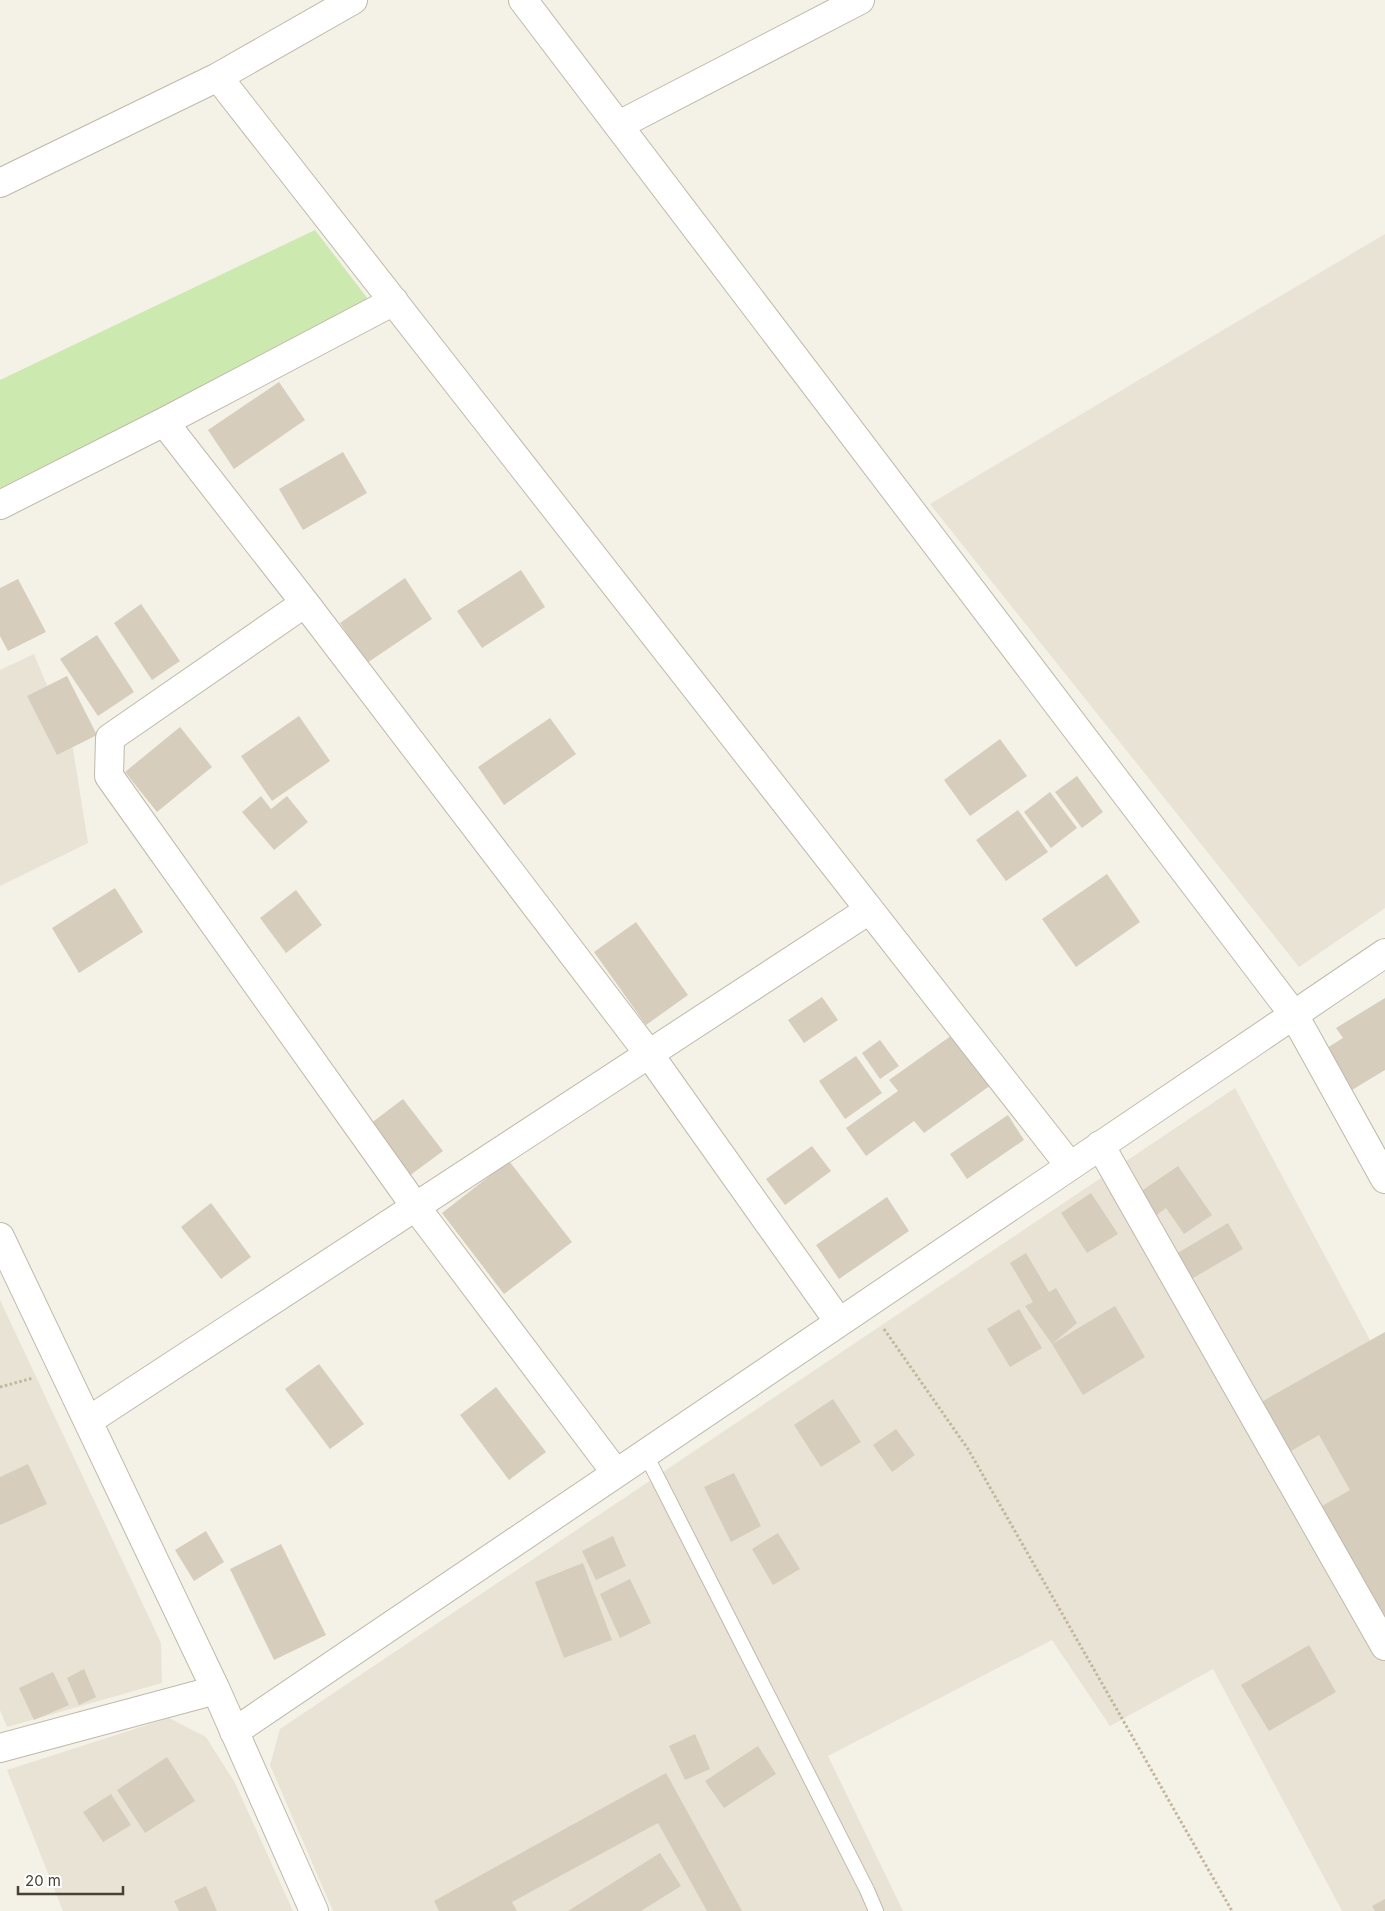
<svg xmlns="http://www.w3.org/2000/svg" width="1385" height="1911" viewBox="0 0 1385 1911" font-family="Inter,sans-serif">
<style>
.residential{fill:#e8e3d5}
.green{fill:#cce9b0}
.building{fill:#d6cdbd}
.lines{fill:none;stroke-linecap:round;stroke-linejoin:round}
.service-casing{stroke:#c0b9aa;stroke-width:16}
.minor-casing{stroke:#c0b9aa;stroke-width:30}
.path{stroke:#c2b69b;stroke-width:3;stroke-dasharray:2.5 2.5;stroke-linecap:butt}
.service{stroke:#fff;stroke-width:14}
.minor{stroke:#fff;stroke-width:28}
</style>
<rect width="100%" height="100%" fill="#f4f1e7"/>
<path class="residential" d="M1385 234V908L1299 967 930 504Z
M34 654 73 749 88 843 0 886V670Z
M1235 1088 1385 1368V1911H1342L1213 1669 1110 1726 1052 1640 828 1756 903 1911H333L270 1765 280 1729Z
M0 1300 161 1643 162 1683 7 1727 0 1710Z
M169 1718 206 1737 235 1783 293 1911H63L7 1770Z"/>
<path class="green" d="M315 230 368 299 0 515V380Z"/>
<path class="building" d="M279 382 305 420 234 469 208 430Z
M343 452 367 493 303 530 279 489Z
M521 570 545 607 482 648 457 611Z
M405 578 432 619 367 663 340 623Z
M18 579 46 632 8 651 0 636V588Z
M141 604 180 661 152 680 114 623Z
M97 635 134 692 98 716 60 659Z
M67 676 97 735 57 755 27 696Z
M299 716 330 761 272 801 241 756Z
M550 718 576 754 504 805 478 767Z
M180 727 212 767 157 812 125 772Z
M1000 739 1027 776 970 816 944 780Z
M1077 776 1103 812 1082 828 1055 792Z
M1050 792 1077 828 1051 848 1024 812Z
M261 796 271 809 287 796 308 822 274 850 242 812Z
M1018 810 1048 852 1006 881 976 840Z
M1107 874 1140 922 1076 967 1042 919Z
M115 888 143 932 79 973 52 928Z
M296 890 322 925 286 953 260 918Z
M636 922 688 995 646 1025 594 952Z
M822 997 838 1020 804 1043 788 1020Z
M1385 998V1070L1347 1093 1322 1051 1343 1038 1336 1028Z
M955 1033 991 1085 924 1133 914 1121 866 1156 846 1128 898 1091 889 1080Z
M880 1040 899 1066 880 1079 862 1053Z
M856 1056 882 1093 845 1119 819 1081Z
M403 1099 443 1151 405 1179 366 1127Z
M1008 1115 1024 1140 967 1179 950 1154Z
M812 1146 831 1171 785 1205 766 1179Z
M509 1161 572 1242 504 1294 442 1213Z
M1178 1166 1212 1215 1184 1234 1166 1208 1153 1218 1137 1194Z
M1091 1193 1118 1234 1087 1253 1061 1213Z
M887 1197 909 1231 839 1279 816 1245Z
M211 1203 251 1257 221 1279 181 1227Z
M1228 1223 1243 1249 1181 1285 1166 1260Z
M1026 1253 1049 1292 1056 1288 1077 1323 1052 1344 1115 1306 1145 1357 1083 1395 1052 1344 1025 1306 1033 1302 1010 1263Z
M1019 1309 1042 1348 1010 1367 987 1329Z
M1385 1332V1633L1315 1510 1350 1490 1319 1435 1284 1455 1256 1405Z
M319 1364 364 1424 330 1449 285 1389Z
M496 1387 546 1452 509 1480 460 1415Z
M833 1399 861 1442 821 1467 794 1425Z
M896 1429 915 1455 892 1472 873 1445Z
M28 1464 47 1504 0 1525V1477Z
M734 1473 761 1526 731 1542 704 1487Z
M206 1531 224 1562 194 1581 175 1550Z
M778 1533 800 1569 773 1585 752 1549Z
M613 1536 626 1566 596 1580 582 1551Z
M281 1544 326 1635 274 1660 230 1569Z
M583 1563 612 1640 564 1658 535 1582Z
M630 1579 651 1623 620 1638 600 1594Z
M1309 1645 1336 1692 1269 1731 1241 1685Z
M84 1669 96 1697 79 1705 67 1678Z
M53 1672 69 1705 34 1720 19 1688Z
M695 1734 710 1769 685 1780 669 1746Z
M758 1746 776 1774 724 1808 705 1781Z
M167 1757 195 1801 145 1833 117 1790Z
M666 1773 742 1911H707L658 1823 512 1902 517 1911H439L434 1901Z
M111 1794 131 1825 103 1842 83 1812Z
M660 1853 681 1886 641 1911H568Z
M206 1886 217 1911H179L174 1901Z
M1385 1899V1911H1375L1372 1906Z"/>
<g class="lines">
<defs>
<path id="service" d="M645 1453 867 1890 876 1911"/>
<path id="minor" d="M353 0 218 77 1070 1166
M523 0 1294 1015 1385 1179
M619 125 860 0
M0 183 218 77
M164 422 305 603 649 1054 839 1322
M0 505 164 422 394 301
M305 603 110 738 109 776 415 1206 616 1473
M1100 1145 1385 1646
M0 1237 216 1690 314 1911
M88 1421 869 910
M234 1732 1385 953
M0 1748 216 1690"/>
</defs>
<use href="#service" class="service-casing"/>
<use href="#minor" class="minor-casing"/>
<path class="path" d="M884 1329 968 1449 1232 1911
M0 1387 33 1378"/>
<use href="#service" class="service"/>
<use href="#minor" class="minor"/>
</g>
<path d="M18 1886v8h105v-8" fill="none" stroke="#474136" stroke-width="2.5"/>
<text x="25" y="1886" font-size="15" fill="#474136" stroke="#ffffff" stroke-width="4" paint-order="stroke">20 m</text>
</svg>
